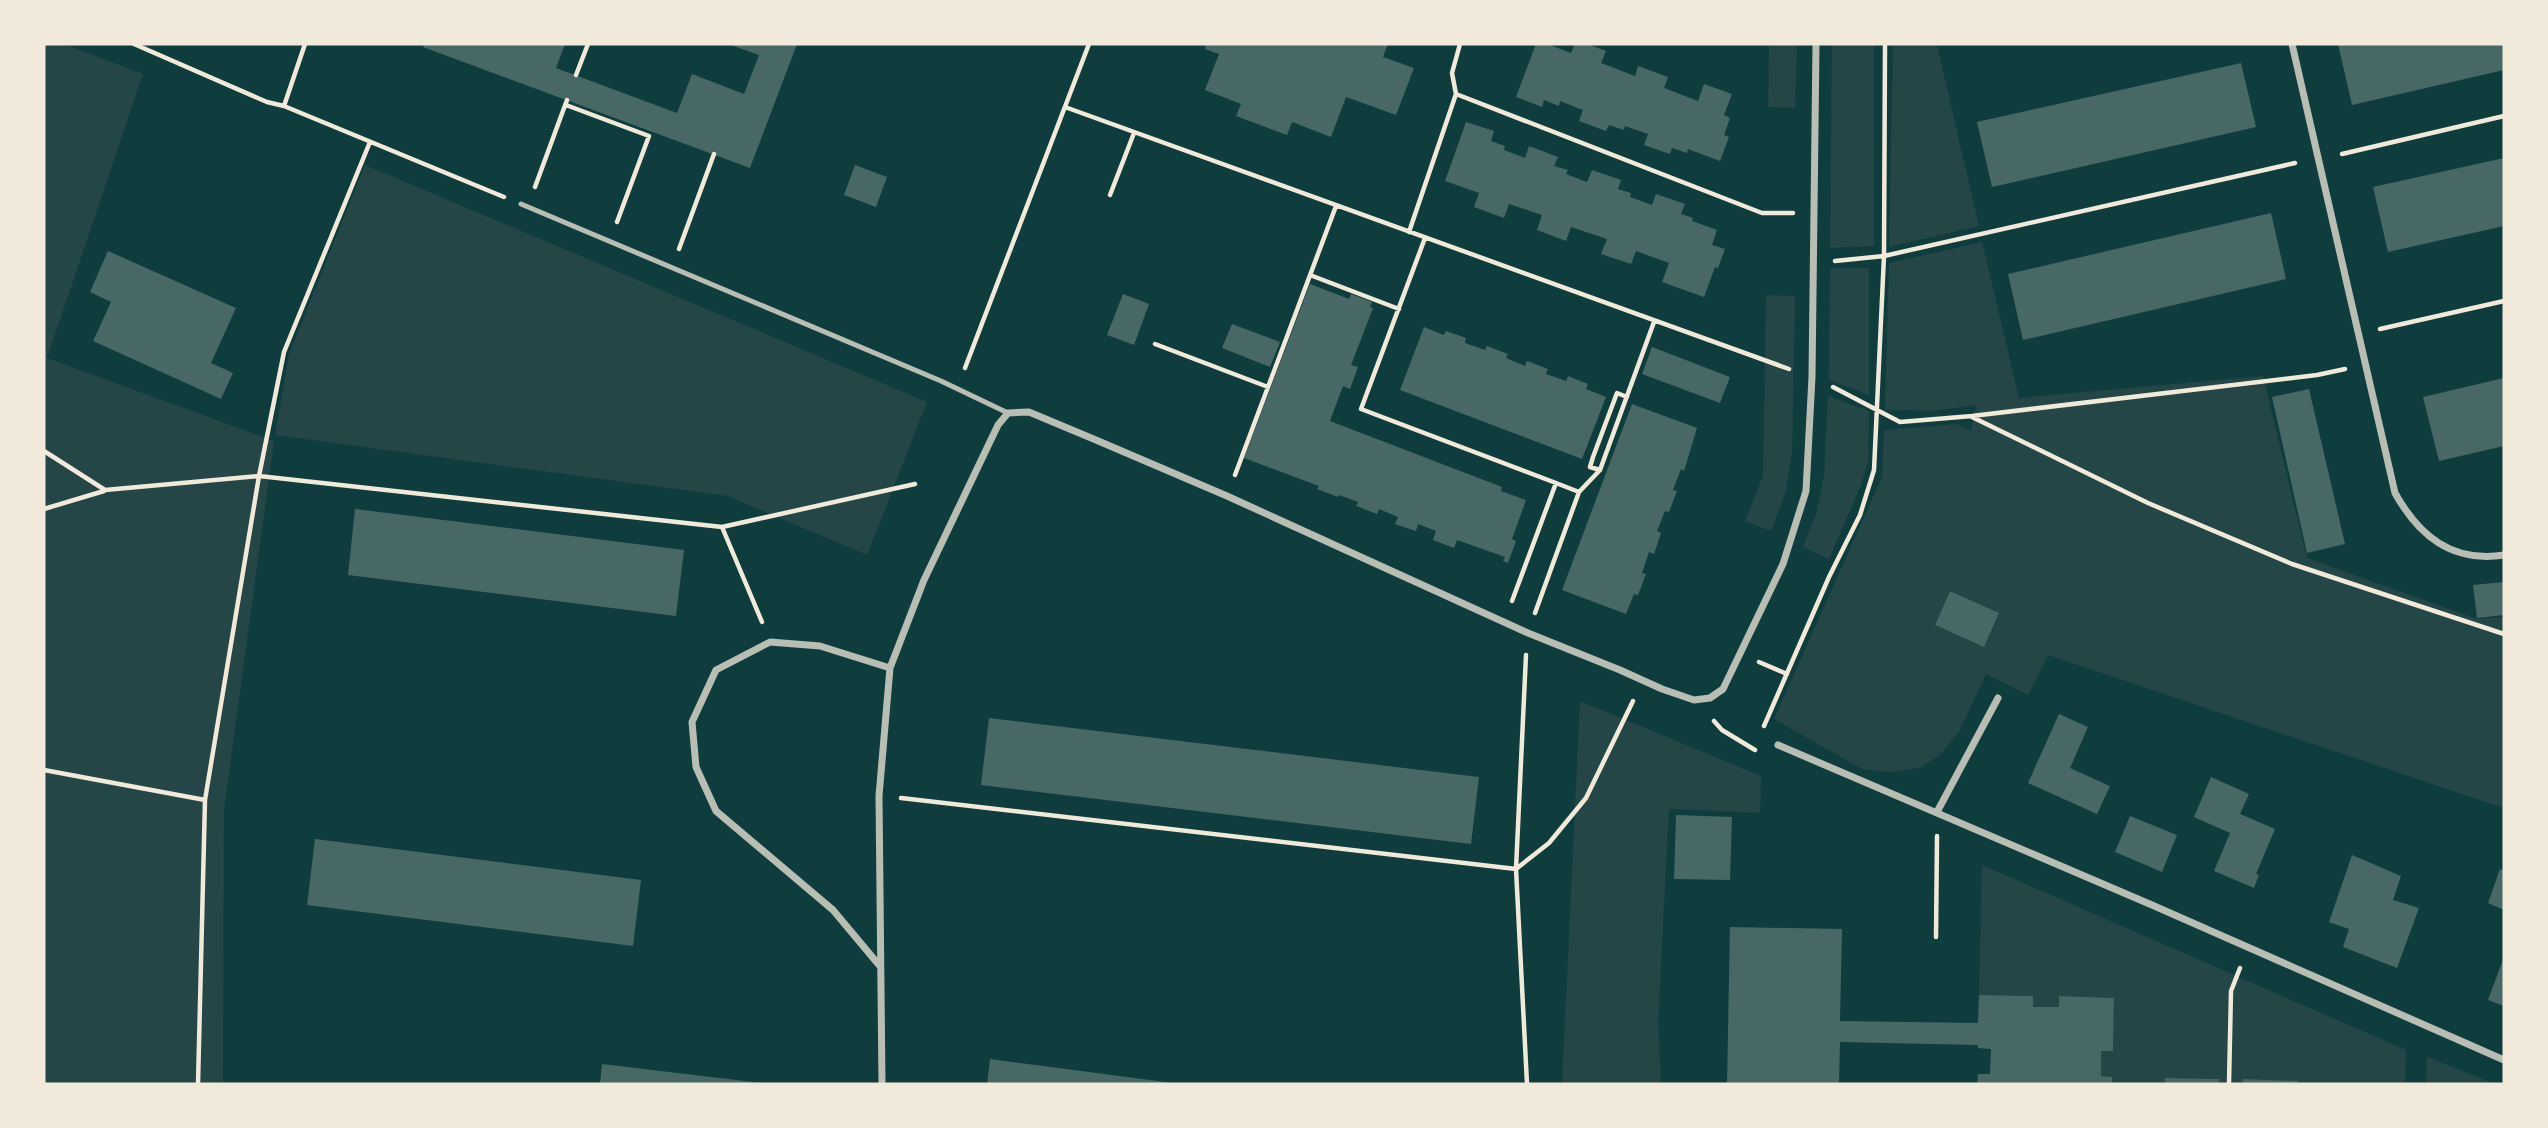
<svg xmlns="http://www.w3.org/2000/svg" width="2548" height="1128" viewBox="0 0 2548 1128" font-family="'PT Sans Narrow',sans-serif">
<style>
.green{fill:#244646;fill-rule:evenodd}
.building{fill:#486865}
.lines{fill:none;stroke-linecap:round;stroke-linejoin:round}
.path{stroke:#f1e9da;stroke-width:4.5}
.service{stroke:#b8beb3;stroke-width:5}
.minor{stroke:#b8beb3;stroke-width:7}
</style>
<rect width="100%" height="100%" fill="#0f3d3e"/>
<path class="green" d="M44 44H64L143 74 47 358 274 441 224 810 223 1084H44Z
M1769 44H1797L1795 108 1768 107Z
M1832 44H1874V246L1830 248Z
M1893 44H1941L1937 45 1979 226 1889 247Z
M365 165 927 402 867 555 728 496 275 435 289 354Z
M1982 242 2019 398 2263 376 2307 558 2477 619 2504 617V808L2048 655 2028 695 1986 674 1959 732 1939 756 1919 768 1890 772 1862 769 1774 719 1882 477 1884 430 1957 424 1971 431 1976 405 1931 411 1885 410 1889 263ZM1950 591 1999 613 1984 647 1935 625Z
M1830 268H1869V395L1829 380Z
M1766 295 1795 296 1792 452 1786 491 1771 531 1745 521 1763 476Z
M1828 396 1869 411 1868 462 1861 485 1829 559 1803 547 1817 511 1824 475Z
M1580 701 1761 776 1760 813 1669 809 1658 1023 1661 1084H1562Z
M1982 865 2406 1050 2405 1084H2298V1081L2243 1079V1084H2219V1079L2165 1078V1084H2112V1077L2101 1076V1051H2113L2114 998 2060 996 2059 1007H2033L2032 996 1979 995Z
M2427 1057 2495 1084H2426Z"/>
<path class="building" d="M425 44H565L556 68 677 113 692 74 744 94 759 55 728 44H797L750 168 423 47Z
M1206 44H1388L1383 57 1414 68 1396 115 1346 97 1331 137 1292 122 1287 135 1236 116 1241 104 1205 90 1219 54 1205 49Z
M1536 44H1547L1571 53 1575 44H1587L1606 51 1601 63 1635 76 1638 66 1668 77 1664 88 1698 101 1704 84 1732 94 1724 115 1730 118 1724 135 1729 137 1720 161 1688 149 1687 153 1672 148 1670 154 1644 145 1648 134 1625 126 1624 130 1609 125 1606 131 1579 121 1583 110 1560 101 1559 106 1544 100 1542 107 1516 97Z
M2338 44H2504V70L2352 105Z
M2241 63 2256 127 1992 187 1977 122Z
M1466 122 1494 131 1491 141 1505 146 1504 150 1525 158 1529 146 1558 157 1554 166 1568 170 1566 174 1587 182 1592 170 1621 180 1618 189 1631 193 1630 197 1652 205 1656 194 1685 204 1681 214 1693 218 1692 221 1717 230 1712 245 1725 249 1718 268 1715 267 1704 297 1662 282 1669 263 1636 251 1631 264 1601 254 1607 239 1571 227 1566 241 1537 230 1542 215 1509 204 1504 218 1474 207 1479 193 1445 181Z
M2504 158V226L2388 252 2373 187Z
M855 165 887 177 876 207 844 195Z
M2271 213 2286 279 2023 340 2008 274Z
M108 251 236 308 211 363 233 373 221 399 93 341 111 302 90 292Z
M1310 284 1349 299 1351 294 1372 302 1370 307 1373 308 1351 365 1358 367 1350 389 1343 386 1330 421 1502 487 1501 491 1526 500 1512 539 1516 541 1508 563 1503 561 1505 557 1457 540 1454 548 1433 540 1436 531 1418 524 1416 531 1395 524 1398 517 1379 509 1377 514 1356 506 1358 502 1339 495 1338 497 1317 489 1319 486 1244 458Z
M1123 294 1149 304 1134 345 1107 335Z
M1232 324 1280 342 1270 367 1222 348Z
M1424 327 1444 335 1446 331 1466 338 1465 343 1485 350 1487 346 1508 354 1506 358 1525 366 1527 361 1548 369 1546 374 1566 381 1568 376 1588 384 1586 389 1606 397 1582 459 1400 390Z
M1652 347 1730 377 1720 403 1642 374Z
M2504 378V446L2439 461 2423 397Z
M2309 389 2345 544 2307 553 2272 397Z
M1632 404 1697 428 1684 471 1681 469 1673 490 1677 491 1669 512 1665 511 1657 531 1661 533 1654 554 1649 552 1642 573 1646 574 1638 595 1634 594 1626 614 1562 590Z
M355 509 684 550 676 616 348 575Z
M2504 582V615L2477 618 2473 585Z
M1950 591 1999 613 1984 647 1935 625Z
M2059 714 2088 727 2070 768 2110 786 2097 814 2028 783Z
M989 718 1479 777 1471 844 981 785Z
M2211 777 2249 794 2240 814 2275 829 2256 874 2259 875 2254 888 2214 871 2230 833 2194 817Z
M1676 815 1732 817 1730 880 1674 879Z
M2130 816 2177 835 2162 872 2115 852Z
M315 839 641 880 633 946 307 905Z
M2352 855 2401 876 2393 900 2419 908 2397 968 2343 947 2349 929 2329 922Z
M2500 869 2504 871V910L2488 903Z
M1730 927 1842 929 1840 1021 1978 1023 1979 995 2033 996V1007H2059V996L2114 998 2113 1051H2101V1076L2112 1077V1084H1977L1978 1074H1990L1991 1049 1978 1048V1045L1840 1042 1839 1084H1727Z
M2504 957V1006L2488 1000Z
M990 1059 1173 1083 1172 1084H987Z
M602 1064 761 1083V1084H600Z
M2165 1078 2219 1079V1084H2165Z
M2243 1079 2298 1081V1084H2243Z"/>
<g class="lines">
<path class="path" d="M134 44 267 102 284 106 504 197
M576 75 588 44
M1456 94 1762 213H1793
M566 105 649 136 617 222
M284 106 305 44
M1065 107 1789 369
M2342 154 2504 116
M535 187 567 100
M1110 195 1134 133
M1409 232 1456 94 1452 73 1460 44
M1425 238 1361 409 1556 483
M679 249 714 154
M1835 261 1884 256 2295 163
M1310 275 1399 309
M2380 329 2504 301
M1155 344 1268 387
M965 368 1089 44
M1833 387 1900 422 1972 416 2317 375 2345 369
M1972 417 2148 503 2292 564 2504 634
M44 451 105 490 259 476 722 527 762 622
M1600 470 1590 467 1593 457 1617 393 1627 397
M1235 475 1336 206
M44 509 104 491
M722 527 915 484
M1512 601 1556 483 1579 492
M1535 613 1579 492 1600 470 1654 322
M1526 655 1516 869 1527 1084
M1759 662 1787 674
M1714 721 1722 730 1755 750
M1764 726 1829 577 1860 515 1874 470 1884 256 1885 44
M44 770 205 800
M901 798 1516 869 1549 843 1586 798 1633 701
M1936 937 1937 836
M198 1084 205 800 259 476 284 352 370 142
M2229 1084 2231 991 2240 968"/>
<path class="service" d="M521 204 941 381 1008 413"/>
<path class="minor" d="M2292 44 2395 493C2419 536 2452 563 2504 555
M1778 745 2152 905 2504 1060
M1937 812 1998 698
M879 965 833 910 716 811 696 767 692 722 716 670 770 642 820 646 890 668
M882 1084 879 796 890 668 924 580 998 425 1008 413 1029 412 1096 440 1227 496 1528 633 1620 670 1662 689 1694 700 1710 698 1723 689 1783 564 1806 491 1812 377 1816 44"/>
</g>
<rect width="2548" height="1128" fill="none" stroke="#f1e9da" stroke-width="91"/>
</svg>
